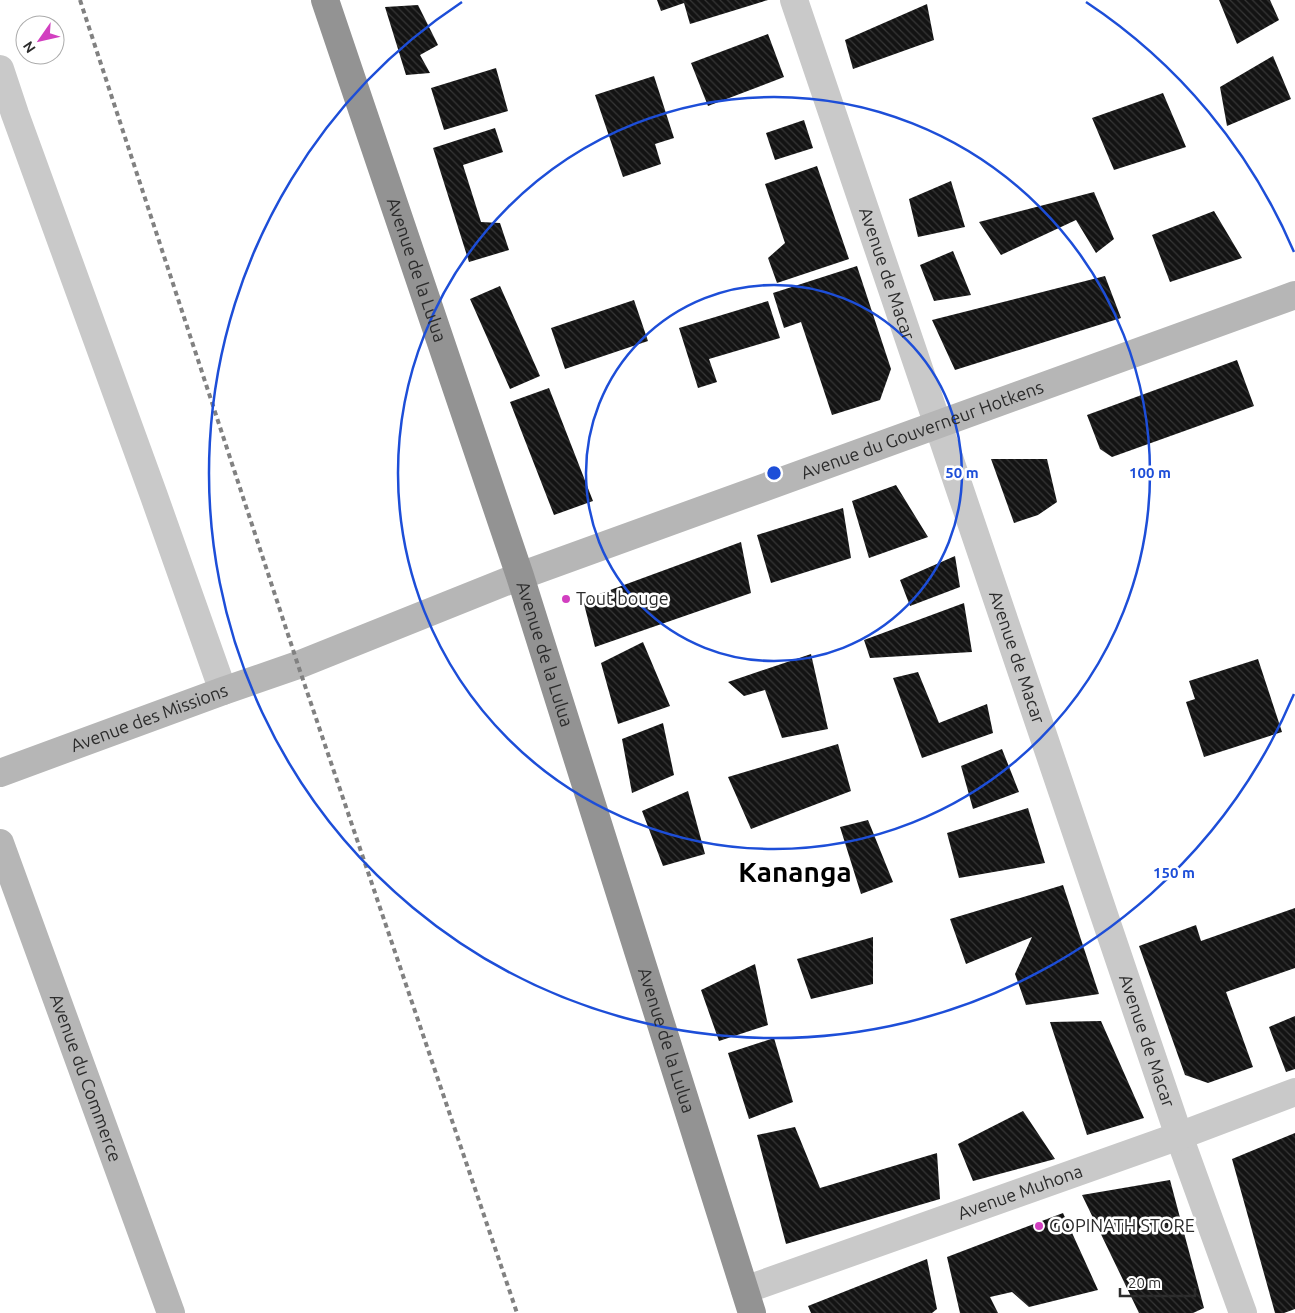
<svg xmlns="http://www.w3.org/2000/svg" width="1295" height="1313" viewBox="0 0 1295 1313" font-family="Ubuntu,sans-serif">
<style>
.building{fill:url(#building-back-hatch)}
.lines{fill:none;stroke-linecap:round;stroke-linejoin:round}
.street{stroke:#c9c9c9;stroke-width:28}
.secondary{stroke:#b6b6b6;stroke-width:28}
.highway{stroke:#939393;stroke-width:28}
.rail{stroke:#818181;stroke-width:4;stroke-dasharray:5 4;stroke-linecap:butt}
.ring{fill:none;stroke:#1d4ed8;stroke-width:2.5}
.poi-dot{fill:#d23fc0;stroke:#fff;stroke-width:2}
.labels{text-anchor:middle;stroke-width:5;stroke-linejoin:round;paint-order:stroke}
.street-label{font-size:18px;fill:#2c2c2c;stroke:#fff}
.poi-label{font-size:18px;fill:#2c2c2c;stroke:#fff;text-anchor:start}
.town-label{font-size:28px;font-weight:bold;fill:#000;stroke:#fff}
.centre{fill:#1d4ed8;stroke:#fff;stroke-width:2.5}
.ring-label{font-size:15px;text-anchor:middle;font-weight:bold;fill:#1d4ed8;stroke:#fff;stroke-width:5;stroke-linejoin:round;paint-order:stroke}
</style>
<defs>
<pattern id="building-back-hatch" width="6" height="6" patternUnits="userSpaceOnUse" patternTransform="scale(1.25)"><rect width="6" height="6" fill="#131313"/><path d="M-1 5l2 2M0 0l6 6M5-1l2 2" fill="none" stroke="#363636"/></pattern>
</defs>
<rect width="100%" height="100%" fill="#fff"/>
<path class="building" d="M657 0H768L690 24 684 3 661 11Z
M1219 0H1270L1279 20 1237 44Z
M927 4 934 40 853 69 845 40Z
M418 5 438 45 420 55 430 73 406 75 385 7Z
M768 34 784 77 708 106 691 63Z
M1273 56 1291 99 1227 126 1220 87Z
M496 68 508 111 444 130 431 88Z
M654 76 674 138 655 144 661 164 623 177 595 95Z
M1163 93 1186 147 1114 170 1092 118Z
M804 120 813 148 775 160 766 133Z
M495 128 503 152 463 165 481 222 500 223 509 250 469 262 433 148Z
M817 166 849 259 777 283 768 258 785 243 765 184Z
M951 181 965 227 918 237 909 199Z
M1094 192 1114 239 1096 253 1076 220 1001 255 979 222Z
M1214 211 1242 258 1170 282 1152 235Z
M953 251 971 295 934 301 920 265Z
M857 266 891 369 880 400 832 415 801 322 784 328 773 293Z
M1105 276 1121 318 955 370 932 320Z
M500 286 540 376 510 389 470 299Z
M634 300 648 341 565 369 551 328Z
M768 301 780 338 709 359 717 382 698 388 679 328Z
M1237 360 1254 406 1112 457 1100 449 1087 415Z
M549 388 593 501 554 515 510 402Z
M991 459H1047L1057 502 1038 515 1014 523Z
M896 485 928 537 869 558 852 501Z
M843 508 851 558 771 583 757 535Z
M741 542 751 593 595 647 583 600Z
M955 556 960 587 910 606 900 580Z
M964 603 972 652 870 658 864 640Z
M643 642 670 706 618 724 601 663Z
M811 654 828 729 782 738 765 690 744 696 728 682Z
M1258 659 1282 732 1204 757 1186 702 1195 699 1189 681Z
M918 672 939 723 987 704 993 733 922 758 893 678Z
M663 723 674 775 632 793 622 739Z
M838 744 851 791 751 829 728 777Z
M1002 749 1019 792 973 809 961 766Z
M688 791 705 854 663 866 642 811Z
M1028 808 1045 863 959 878 947 833Z
M868 820 893 882 861 894 840 827Z
M1063 885 1099 994 1026 1005 1015 974 1032 937 966 964 950 919Z
M1295 908V968L1226 992 1253 1067 1208 1083 1185 1075 1139 946 1196 925 1201 941Z
M873 937V984L811 999 797 959Z
M755 964 768 1025 719 1041 701 990Z
M1295 1016V1069L1286 1072 1269 1027Z
M1101 1021 1144 1118 1087 1135 1050 1022Z
M774 1038 793 1102 749 1119 728 1053Z
M1023 1111 1055 1159 973 1181 958 1144Z
M795 1127 820 1188 937 1153 940 1199 786 1244 757 1135Z
M1295 1133V1309L1284 1313H1275L1232 1159Z
M1170 1180 1204 1308 1193 1313H1139L1082 1195Z
M1063 1213 1098 1290 1029 1307 1012 1292 990 1297 998 1313H960L947 1257Z
M927 1259 937 1309 932 1313H811L808 1306Z"/>
<g class="lines">
<g class="street">
<path id="s1" d="M794 0 1179 1136 1243 1313"/>
<path d="M0 69 15 114 154 496 223 691"/>
<path id="s2" d="M745 1290 1179 1136 1295 1092"/>
</g>
<g class="secondary">
<path id="s3" d="M0 773 223 691 298 665 520 576 1295 295"/>
<path id="s4" d="M0 843 171 1313"/>
</g>
<path class="highway" id="s5" d="M325 0 520 576 752 1313"/>
<path class="rail" d="M80 0 298 665 517 1313"/>
</g>
<g class="ring">
<circle cx="774" cy="473" r="188"/>
<circle cx="774" cy="473" r="376"/>
<path d="M1294 694A565 565 0 1 1 462 2M1086 2A565 565 0 0 1 1294 252"/>
</g>
<g class="poi-dot">
<circle cx="566" cy="599" r="5"/>
<circle cx="1039" cy="1226" r="5"/>
</g>
<g class="labels">
<g class="street-label">
<text dy="6" stroke="none"><textPath href="#s5" startOffset="285">Avenue de la Lulua</textPath></text>
<text dy="6" stroke="none"><textPath href="#s1" startOffset="289">Avenue de Macar</textPath></text>
<text dy="6" stroke="none"><textPath href="#s3" startOffset="984">Avenue du Gouverneur Hotkens</textPath></text>
<text dy="6" stroke="none"><textPath href="#s5" startOffset="690">Avenue de la Lulua</textPath></text>
<text dy="6" stroke="none"><textPath href="#s1" startOffset="694">Avenue de Macar</textPath></text>
<text dy="6" stroke="none"><textPath href="#s3" startOffset="159">Avenue des Missions</textPath></text>
<text dy="6" stroke="none"><textPath href="#s5" startOffset="1095">Avenue de la Lulua</textPath></text>
<text dy="6" stroke="none"><textPath href="#s1" startOffset="1099">Avenue de Macar</textPath></text>
<text dy="6" stroke="none"><textPath href="#s4" startOffset="250">Avenue du Commerce</textPath></text>
<text dy="6" stroke="none"><textPath href="#s2" startOffset="292">Avenue Muhona</textPath></text>
</g>
<g class="poi-label">
<text x="576" y="605">Tout bouge</text>
<text x="1049" y="1232">GOPINATH STORE</text>
</g>
<g class="town-label">
<text x="795" y="882">Kananga</text>
</g>
</g>
<circle cx="774" cy="473" r="8" class="centre"/>
<g class="ring-label">
<text x="962" y="478">50 m</text>
<text x="1150" y="478">100 m</text>
<text x="1174" y="878">150 m</text>
</g>
<g transform="translate(40 40) rotate(236)"><circle r="24" fill="#ffffff" stroke="#ababab"/>
<path d="M0-4L9 19L0 12L-9 19Z" fill="#d23fc0"/>
<text y="-8" font-size="14" font-weight="bold" text-anchor="middle" fill="#2c2c2c">N</text>
</g>
<path d="M1120 1288v8h75v-8" fill="none" stroke="#2c2c2c" stroke-width="2.5"/>
<text x="1128" y="1288" font-size="15" fill="#2c2c2c" stroke="#ffffff" stroke-width="4" paint-order="stroke">20 m</text>
</svg>
